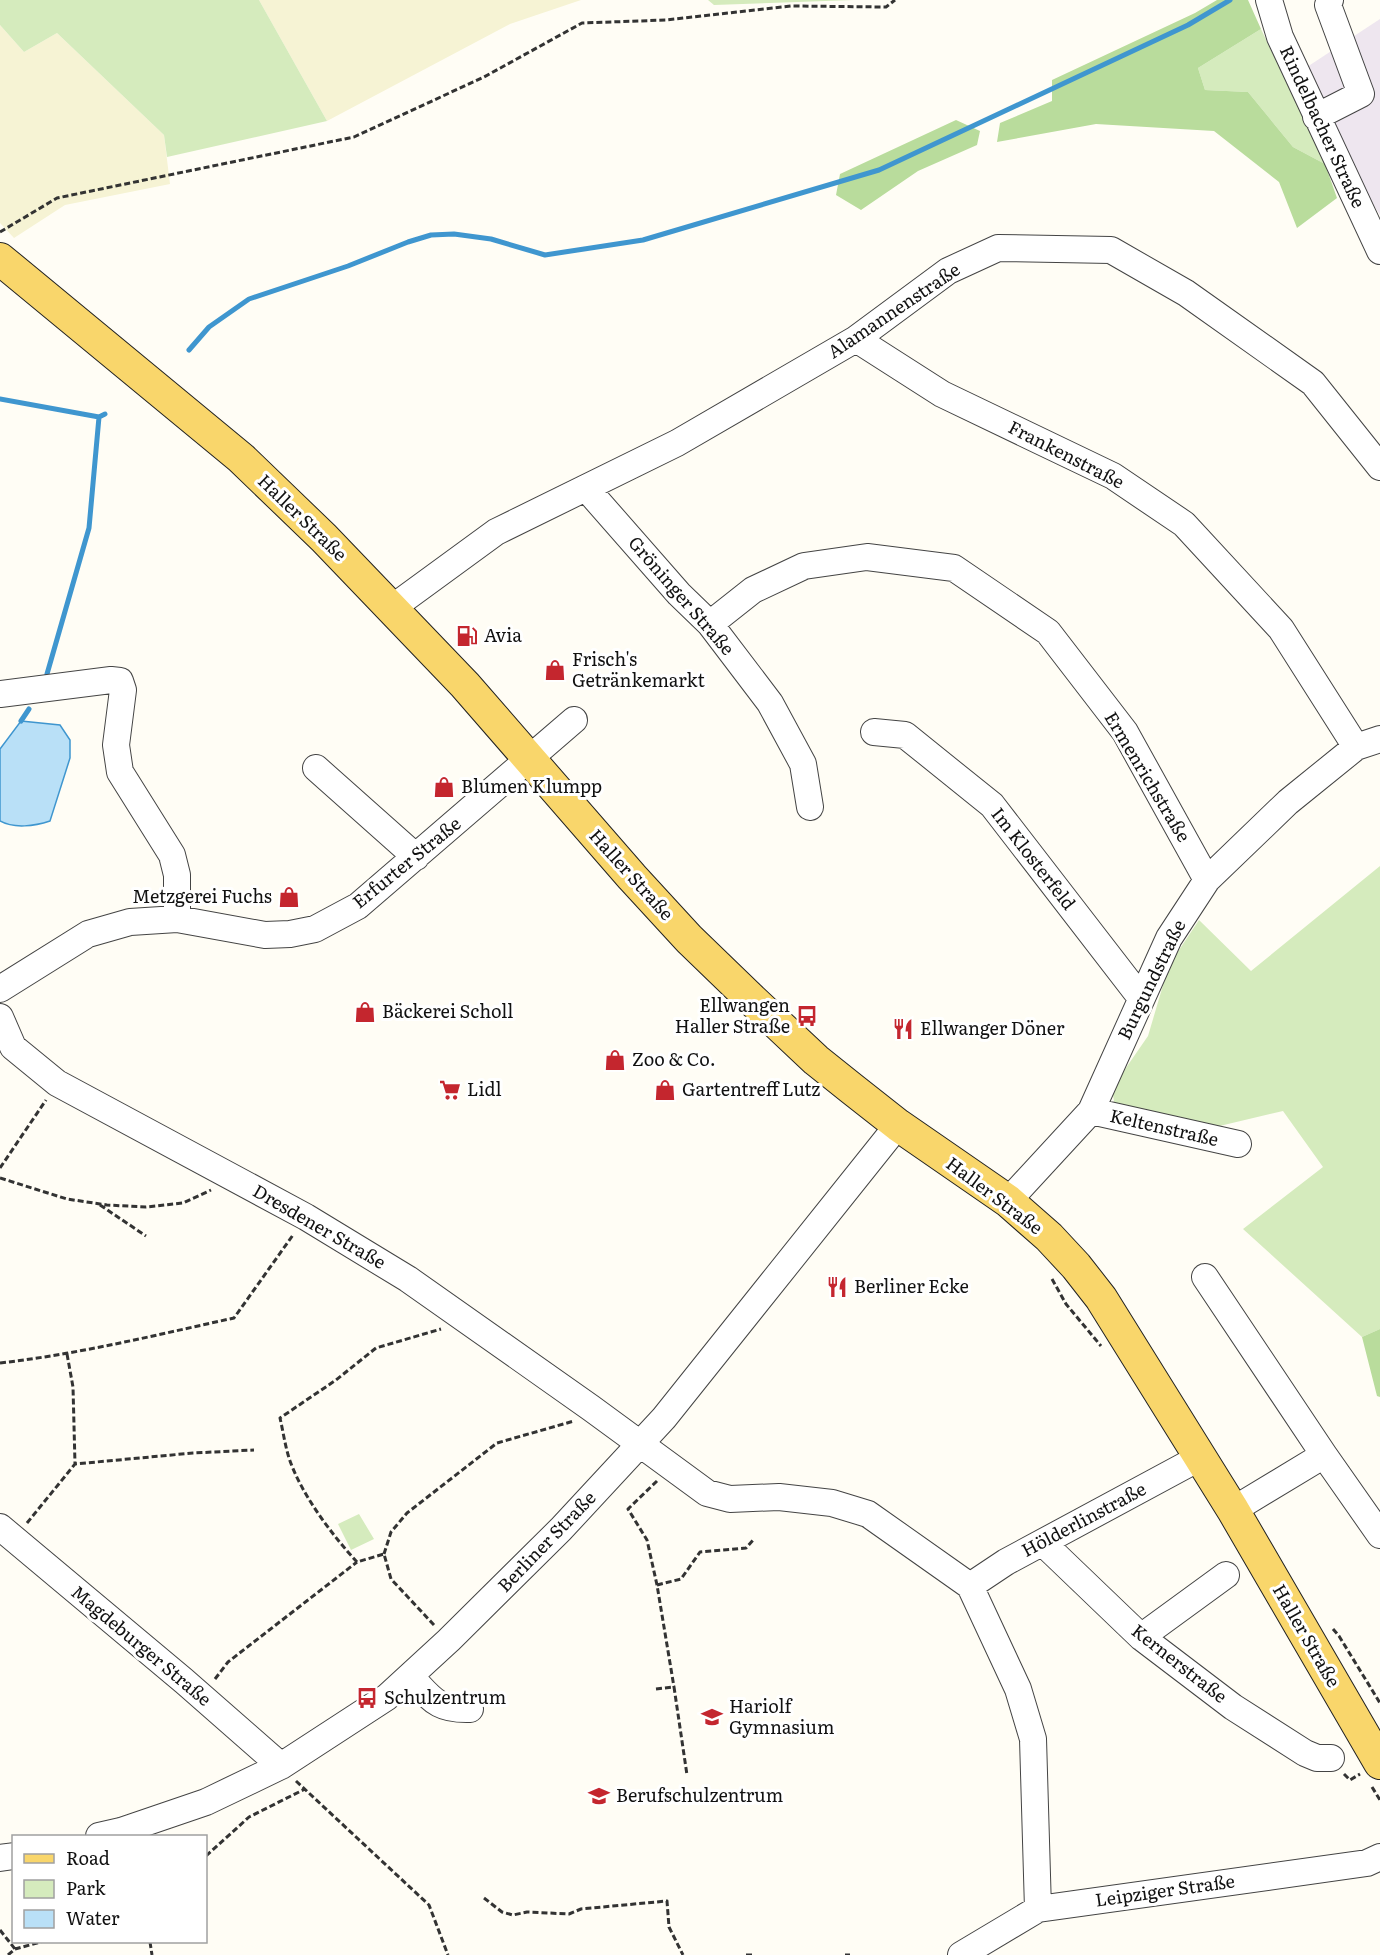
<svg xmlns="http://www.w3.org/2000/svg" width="1380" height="1955" viewBox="0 0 1380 1955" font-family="Literata,serif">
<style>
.industrial{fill:#eee6ef}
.farmland{fill:#f6f3d4}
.green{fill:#d5ebbd}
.forest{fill:#b9dc9c}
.water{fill:#b9e0f7;stroke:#3f96cf;stroke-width:1.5}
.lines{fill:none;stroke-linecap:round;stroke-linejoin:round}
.stream{stroke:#3f96cf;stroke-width:5}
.minor-casing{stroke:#444;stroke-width:28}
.major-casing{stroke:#222;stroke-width:34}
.path{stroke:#333;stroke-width:3;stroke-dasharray:6 3;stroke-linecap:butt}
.minor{stroke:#fff;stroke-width:26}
.major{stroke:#f9d66b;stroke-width:32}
.labels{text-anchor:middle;stroke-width:6;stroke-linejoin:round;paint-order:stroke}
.street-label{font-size:18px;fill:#111;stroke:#fff}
.poi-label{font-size:18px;fill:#111;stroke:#fff;text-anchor:start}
</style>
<rect width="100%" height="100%" fill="#fffdf5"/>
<path class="industrial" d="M1380 19V215L1359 183 1307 67Z"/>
<path class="farmland" d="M259 0H581L510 24 327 121Z
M0 25 24 52 57 33 164 135 170 184 65 205 14 238 0 223Z"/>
<path class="green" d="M0 0H259L327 121 167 157 164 135 57 33 24 52 0 25Z
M708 0H854L714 5Z
M1261 29 1325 164 1293 147 1248 92 1205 90 1198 68Z
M1380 866V1329L1362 1337 1243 1229 1323 1167 1283 1111 1207 1129 1115 1108 1112 1088 1148 1036 1169 965 1199 920 1251 971Z
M359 1514 374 1539 351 1550 338 1524Z"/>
<path class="forest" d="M1217 0H1248L1261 29 1198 68 1205 90 1248 92 1293 147 1325 164 1337 198 1297 228 1279 182 1214 131 1096 124 997 142 1000 123 1052 101V80L1195 13Z
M956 120 980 131 977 145 918 171 861 210 836 195 840 174Z
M1380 1329V1397L1377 1396 1362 1337Z"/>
<path class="water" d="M21 721 60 725 70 740V758L50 821C35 826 14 829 0 821V749Z"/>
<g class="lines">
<path class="stream" d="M189 350 209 327 249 299 348 266 408 242 431 235 454 234 491 239 545 255 643 240 879 170 1188 25 1230 0
M0 399 99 417 105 414
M47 674 89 528 99 417
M21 721 29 709"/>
<defs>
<path id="minor" d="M1269 0 1280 37 1380 251
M1316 117 1361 94 1328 5 1330 0
M856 339 942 394 1113 476 1184 524 1281 629 1356 747
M586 488 679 594 710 624 770 703 803 764 810 807
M392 608 496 532 677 443 856 339 948 271 998 248 1111 250 1186 293 1313 383 1380 467
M710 624 753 590 804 566 867 557 954 568 1048 632 1125 732 1207 880
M0 694 111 680 120 681 123 690 116 745 120 772 172 855 177 875V919
M874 732 905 735 992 805 1141 998
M316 768 416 857
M0 989 88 934 130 922 177 919 265 935 290 934 315 929 358 906 574 720
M0 1017 13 1047 57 1083 306 1217 408 1279 591 1408 707 1493 730 1499 779 1497 832 1503 868 1514 970 1586 1018 1689 1033 1739 1038 1909
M1091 1111 1238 1144
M1008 1201 1091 1111 1169 938 1207 880 1288 802 1356 747 1380 739
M1205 1277 1324 1455
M1233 1510 1324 1455 1380 1535
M0 1527 184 1681 281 1766
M1043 1543 1141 1637 1233 1707 1305 1753 1317 1758H1331
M970 1586 1006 1562 1199 1458
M1141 1637 1226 1575
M410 1676C432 1699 436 1710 470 1709
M99 1836 121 1831 206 1802 281 1766 387 1697 449 1640 561 1529 664 1418 898 1125
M0 1858 14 1856
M961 1955 1038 1909 1367 1863 1380 1857"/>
<path id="major" d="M0 259 241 458 324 538 465 685 632 877 689 939 749 997 816 1060 851 1088 898 1125 1008 1201 1049 1237 1076 1266 1101 1298 1233 1510 1380 1763"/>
</defs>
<use href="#minor" class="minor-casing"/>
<use href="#major" class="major-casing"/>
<path class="path" d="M0 232 57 198 354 137 484 77 582 23 666 20 791 6 886 7 895 0
M0 1168 46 1100
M0 1178 67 1199 107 1205 146 1207 183 1203 211 1190
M100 1205 146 1236
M1052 1279 1066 1304 1101 1346
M67 1354 73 1387 75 1464
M0 1363C79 1354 156 1335 234 1318L293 1235
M657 1481 628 1509 647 1540 657 1585 674 1687
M27 1523 75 1464 193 1453 254 1450
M384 1554 391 1532 407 1513 497 1443 574 1421
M657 1585 681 1579 700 1552 746 1548 754 1539
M434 1625 391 1579 384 1554 357 1562C332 1535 301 1494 289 1458 285 1445 283 1431 280 1418L336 1380 376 1348 441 1329
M1333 1629 1339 1636 1380 1703
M215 1679 228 1662 357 1562
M656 1689 674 1687 687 1775
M1344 1774 1350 1780 1360 1774
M296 1781 429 1905 448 1955
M1372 1787 1380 1800
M206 1856 249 1817 305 1789
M484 1898 502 1912 513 1915 527 1912 569 1914 581 1909 667 1901 669 1927 683 1955
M0 1930 15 1949
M150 1942 152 1955
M8 1955 15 1949 41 1942
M746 1955H752
M845 1955H850"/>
<use href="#minor" class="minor"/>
<use href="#major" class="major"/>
</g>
<defs>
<symbol id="fuel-bare" viewBox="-9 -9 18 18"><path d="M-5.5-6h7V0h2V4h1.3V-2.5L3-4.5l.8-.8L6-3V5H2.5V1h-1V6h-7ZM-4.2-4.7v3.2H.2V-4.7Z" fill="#c4262e" stroke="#fff" stroke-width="2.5" paint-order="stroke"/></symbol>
<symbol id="shop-bare" viewBox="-9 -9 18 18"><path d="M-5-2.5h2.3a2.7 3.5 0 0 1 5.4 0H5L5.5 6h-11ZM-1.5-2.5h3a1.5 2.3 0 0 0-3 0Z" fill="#c4262e" stroke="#fff" stroke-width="2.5" paint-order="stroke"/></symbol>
<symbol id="bus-bare" viewBox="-9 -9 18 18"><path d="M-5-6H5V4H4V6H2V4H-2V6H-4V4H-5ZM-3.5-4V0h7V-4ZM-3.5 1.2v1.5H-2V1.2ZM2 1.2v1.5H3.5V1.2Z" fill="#c4262e" stroke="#fff" stroke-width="2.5" paint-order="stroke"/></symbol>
<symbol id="restaurant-bare" viewBox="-9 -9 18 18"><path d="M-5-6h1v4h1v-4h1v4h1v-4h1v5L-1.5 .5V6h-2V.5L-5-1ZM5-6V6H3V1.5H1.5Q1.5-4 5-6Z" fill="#c4262e" stroke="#fff" stroke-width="2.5" paint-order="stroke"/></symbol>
<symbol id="supermarket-bare" viewBox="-9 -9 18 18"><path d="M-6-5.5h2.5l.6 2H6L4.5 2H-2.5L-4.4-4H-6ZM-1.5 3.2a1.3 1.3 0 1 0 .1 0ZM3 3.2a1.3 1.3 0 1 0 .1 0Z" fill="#c4262e" stroke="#fff" stroke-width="2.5" paint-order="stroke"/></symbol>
<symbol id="school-bare" viewBox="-9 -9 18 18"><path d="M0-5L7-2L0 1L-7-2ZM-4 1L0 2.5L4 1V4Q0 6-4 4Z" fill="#c4262e" stroke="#fff" stroke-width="2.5" paint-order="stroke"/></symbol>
</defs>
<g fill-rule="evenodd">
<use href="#fuel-bare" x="452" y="621" width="30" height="30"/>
<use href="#shop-bare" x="540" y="655" width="30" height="30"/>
<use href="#shop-bare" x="429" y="772" width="30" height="30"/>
<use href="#shop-bare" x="274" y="882" width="30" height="30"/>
<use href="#shop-bare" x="350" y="997" width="30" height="30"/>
<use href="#bus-bare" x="792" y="1001" width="30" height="30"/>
<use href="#restaurant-bare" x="888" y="1014" width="30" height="30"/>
<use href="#shop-bare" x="600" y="1045" width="30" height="30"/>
<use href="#supermarket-bare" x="435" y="1075" width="30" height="30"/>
<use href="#shop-bare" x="650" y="1075" width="30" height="30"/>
<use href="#restaurant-bare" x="822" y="1272" width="30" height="30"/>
<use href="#bus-bare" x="352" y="1683" width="30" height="30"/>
<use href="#school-bare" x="697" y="1702" width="30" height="30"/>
<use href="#school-bare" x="584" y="1781" width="30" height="30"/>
</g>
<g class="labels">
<g class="street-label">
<text transform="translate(1322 127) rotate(65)" y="6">Rindelbacher Straße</text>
<text transform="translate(894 311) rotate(-34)" y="6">Alamannenstraße</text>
<text transform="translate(1066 455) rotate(27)" y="6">Frankenstraße</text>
<text transform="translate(302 518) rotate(44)" y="6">Haller Straße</text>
<text transform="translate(681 596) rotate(49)" y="6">Gröninger Straße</text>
<text transform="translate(1147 777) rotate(59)" y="6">Ermenrichstraße</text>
<text transform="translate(1033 859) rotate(52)" y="6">Im Klosterfeld</text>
<text transform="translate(407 863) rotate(-39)" y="6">Erfurter Straße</text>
<text transform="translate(631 875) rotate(48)" y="6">Haller Straße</text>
<text transform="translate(1152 980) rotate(-64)" y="6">Burgundstraße</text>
<text transform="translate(1164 1128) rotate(13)" y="6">Keltenstraße</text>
<text transform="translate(994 1196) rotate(37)" y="6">Haller Straße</text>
<text transform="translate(319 1227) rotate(30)" y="6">Dresdener Straße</text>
<text transform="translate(1084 1520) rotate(-28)" y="6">Hölderlinstraße</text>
<text transform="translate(547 1542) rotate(-46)" y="6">Berliner Straße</text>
<text transform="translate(1306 1636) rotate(60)" y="6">Haller Straße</text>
<text transform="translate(141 1646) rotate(40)" y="6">Magdeburger Straße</text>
<text transform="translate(1179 1664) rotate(38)" y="6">Kernerstraße</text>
<text transform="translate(1165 1891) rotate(-8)" y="6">Leipziger Straße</text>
</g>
<g class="poi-label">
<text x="484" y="642">Avia</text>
<text x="572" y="666">Frisch's<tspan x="572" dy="21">Getränkemarkt</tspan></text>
<text x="461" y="793">Blumen Klumpp</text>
<text x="272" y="903" text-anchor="end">Metzgerei Fuchs</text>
<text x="790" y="1012" text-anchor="end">Ellwangen<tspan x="790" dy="21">Haller Straße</tspan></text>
<text x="382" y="1018">Bäckerei Scholl</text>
<text x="920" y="1035">Ellwanger Döner</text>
<text x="632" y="1066">Zoo &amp; Co.</text>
<text x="467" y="1096">Lidl</text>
<text x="682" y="1096">Gartentreff Lutz</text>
<text x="854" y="1293">Berliner Ecke</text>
<text x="384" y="1704">Schulzentrum</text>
<text x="729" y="1713">Hariolf<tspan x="729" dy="21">Gymnasium</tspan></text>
<text x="616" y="1802">Berufschulzentrum</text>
</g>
</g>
<rect x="12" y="1835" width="195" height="108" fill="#ffffff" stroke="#a0a0a0" stroke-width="1.5"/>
<rect x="24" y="1854" width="30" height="9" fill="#f9d66b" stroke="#a0a0a0" stroke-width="1.5"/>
<text x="66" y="1865" font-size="18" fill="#111111">Road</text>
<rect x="24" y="1880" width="30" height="18" fill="#d5ebbd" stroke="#a0a0a0" stroke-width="1.5"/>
<text x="66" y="1895" font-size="18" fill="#111111">Park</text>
<rect x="24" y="1910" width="30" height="18" fill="#b9e0f7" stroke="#a0a0a0" stroke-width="1.5"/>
<text x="66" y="1925" font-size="18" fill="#111111">Water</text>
</svg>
